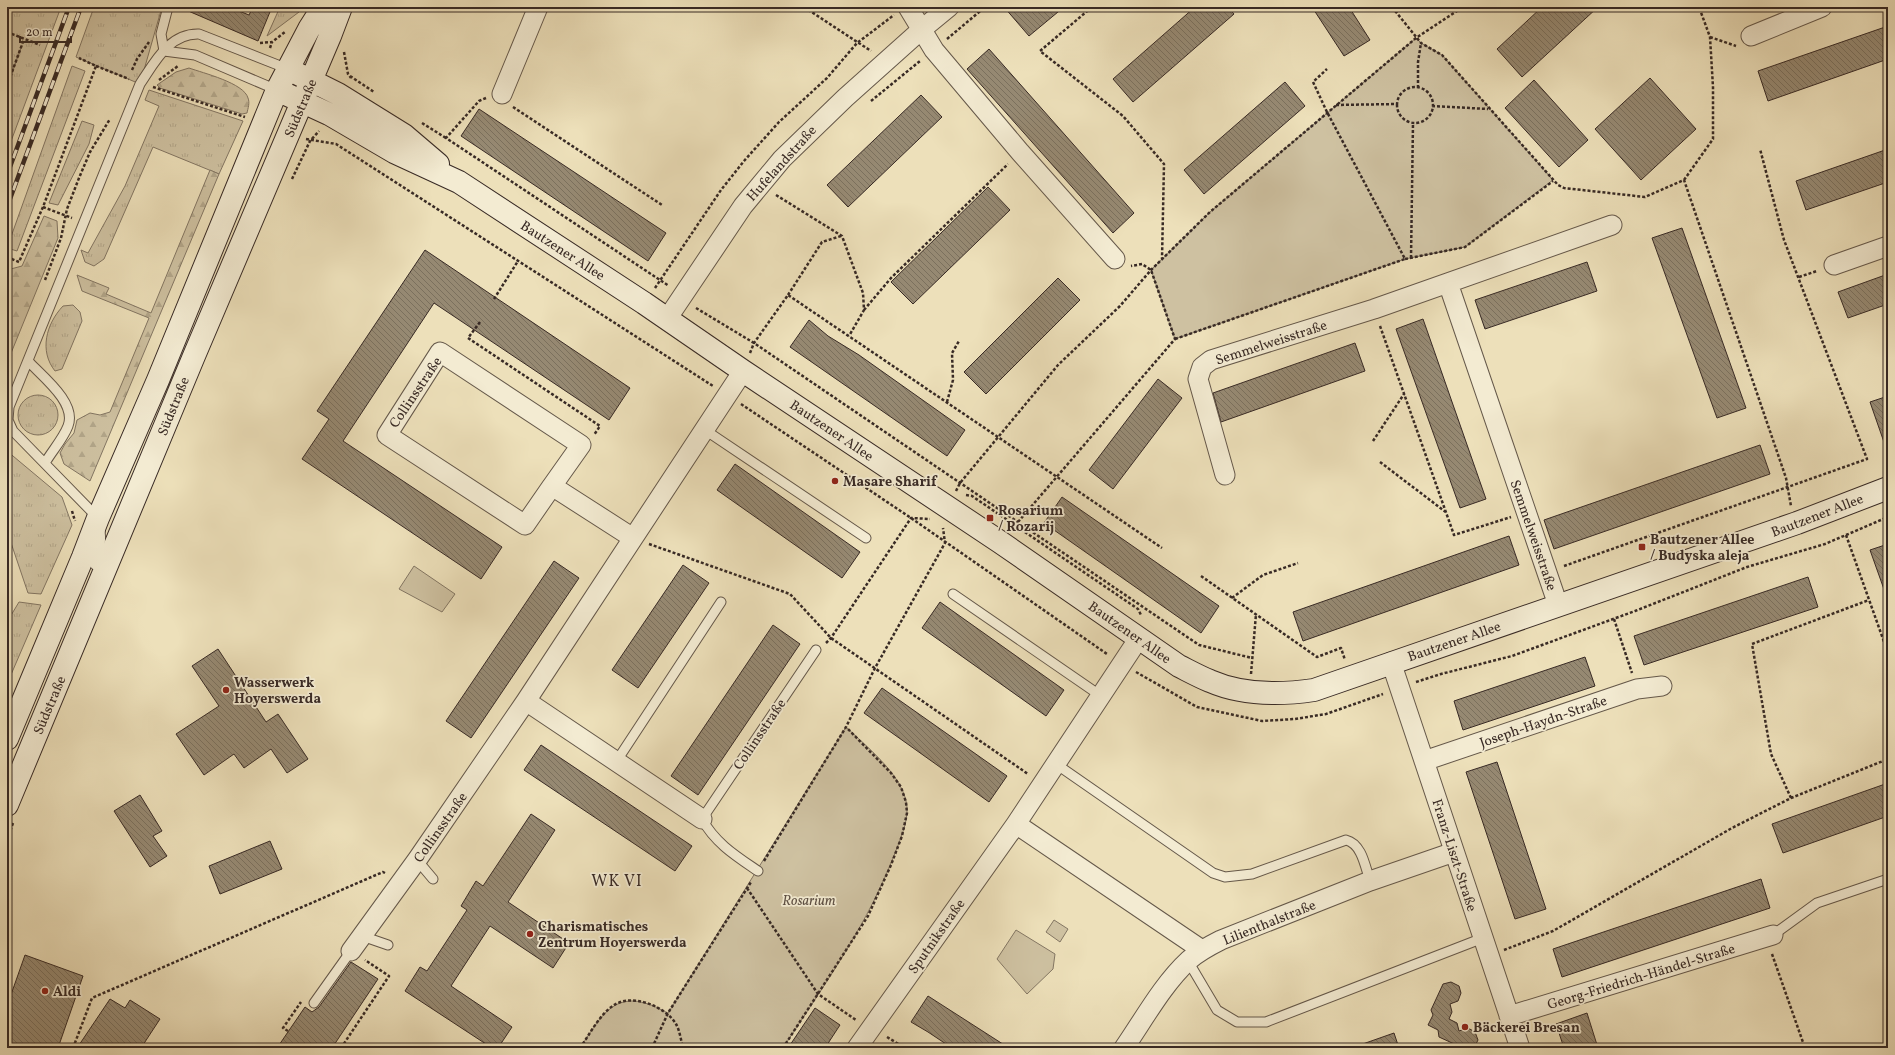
<svg xmlns="http://www.w3.org/2000/svg" width="1895" height="1055" viewBox="0 0 1895 1055" font-family="Vollkorn,serif">
<style>
.grass{fill:url(#grass-tufts);stroke:#837663}
.forest{fill:url(#forest-firs);stroke:#837663}
.green{fill:#cec1a1;stroke:#837663}
.building{fill:url(#building-back-hatch);stroke:#382a25}
.lines{fill:none;stroke-linecap:round;stroke-linejoin:round}
.lane-casing{stroke:#65584a;stroke-width:11}
.street-casing{stroke:#65584a;stroke-width:21}
.secondary-casing{stroke:#382a25;stroke-width:24}
.path{stroke:#382a25;stroke-width:2.5;stroke-dasharray:3 2;stroke-linecap:butt}
.lane{stroke:#f3ebd2;stroke-width:9}
.street{stroke:#f3ebd2;stroke-width:19}
.secondary{stroke:#f3ebd2;stroke-width:22}
.rail-casing{stroke:#382a25;stroke-width:4.5}
.rail{stroke:#f3ebd2;stroke-width:3;stroke-dasharray:9;stroke-linecap:butt}
.poi-dot{fill:#8f2418;stroke:#f3ebd2;stroke-width:1.5}
.labels{text-anchor:middle;stroke-width:3.5;stroke-linejoin:round;paint-order:stroke}
.street-label{font-size:14px;fill:#382a25;stroke:#f3ebd2}
.poi-label{font-size:14px;font-weight:bold;fill:#382a25;stroke:#f3ebd2;text-anchor:start}
.park-label{font-size:14px;font-style:italic;fill:#5e5044;stroke:#f3ebd2}
.quarter-label{font-size:16px;letter-spacing:1px;fill:#382a25;stroke:#f3ebd2}
</style>
<defs>
<pattern id="grass-tufts" width="24" height="20" patternUnits="userSpaceOnUse"><rect width="24" height="20" fill="#cec1a1"/><path d="M3 7l-1-3M5 7V3M7 7l1-3M15 17l-1-3M17 17v-4M19 17l1-3" fill="none" stroke="#b2a68a"/></pattern>
<pattern id="forest-firs" width="22" height="20" patternUnits="userSpaceOnUse"><rect width="22" height="20" fill="#cec1a1"/><path d="M5 1l3.5 6h-7zM16 11l3.5 6h-7z" fill="#b2a68a"/></pattern>
<pattern id="building-back-hatch" width="6" height="6" patternUnits="userSpaceOnUse"><rect width="6" height="6" fill="#968972"/><path d="M-1 5l2 2M0 0l6 6M5-1l2 2" fill="none" stroke="#7b705d"/></pattern>
</defs>
<rect width="100%" height="100%" fill="#ede0ba"/>
<filter id="stains"><feTurbulence type="fractalNoise" baseFrequency=".005" numOctaves="4"/><feColorMatrix values="0 0 0 0 .2 0 0 0 0 .09 0 0 0 0 .02 0 0 0 .5 -.17"/></filter>
<radialGradient id="worn" r=".72"><stop offset=".6" stop-color="#630" stop-opacity="0"/><stop offset="1" stop-color="#630" stop-opacity=".3"/></radialGradient>
<path class="grass" d="M7 7H61L7 152V87L22 45 7 85Z
M94 7H162L140 84 76 57Z
M280 7H301L299 12 267 36Z
M72 66 85 71 17 251 7 248Z
M149 90 243 121 219 174 153 147 104 259 94 266 85 262 81 250 88 253 125 186 159 106 145 100Z
M82 121 94 125 89 144 58 205 49 203Z
M73 305 80 312 82 321 62 369 55 371C39 351 46 324 63 306Z
M18 415a20 20 0 1 1 40 0a20 20 0 1 1-40 0Z
M7 451 62 497 72 525 41 594 28 593 7 531Z
M19 602 41 605 7 684V622Z"/>
<path class="forest" d="M189 68C203 73 244 83 248 98 250 103 248 108 247 113L242 114 160 88 157 85 176 72Z
M210 170 219 174 90 481 64 464 60 453 65 444 74 433 77 420 90 413 100 415 110 412 149 318 82 291 77 275 109 288 106 294 151 313Z
M44 216 57 221 58 238 7 363V270L22 266Z"/>
<path class="green" d="M1416 38 1421 43 1442 55 1553 180 1465 247 1405 259 1175 339 1151 270 1210 212Z
M414 566 455 594 442 612 399 589Z
M846 727C866 746 900 773 906 801 910 816 902 835 897 848 869 923 826 982 783 1048H580C599 1020 612 990 651 1005 657 1007 663 1011 668 1013Z
M1054 920 1068 929 1060 942 1046 932Z
M1016 930 1055 954 1053 969 1027 994 997 959Z"/>
<path class="building" d="M179 7H229L249 15 253 7H272L258 41Z
M1004 7H1064L1029 36Z
M1195 7H1228L1234 14 1133 102 1113 79Z
M1312 7H1349L1370 40 1344 56Z
M1542 7H1598L1522 77 1497 49Z
M1888 26V59L1768 101 1758 71Z
M989 49 1134 213 1113 233 967 69Z
M1650 78 1696 129 1641 180 1595 129Z
M1534 80 1588 140 1559 167 1505 108Z
M1285 82 1305 106 1204 194 1184 170Z
M921 95 942 117 848 207 827 185Z
M479 109 666 233 648 261 461 136Z
M1888 149V182L1806 210 1796 181Z
M988 187 1010 210 913 304 891 282Z
M1682 228 1746 408 1717 418 1652 238Z
M425 250 630 388 609 420 434 303 343 441 502 547 481 579 302 459 329 419 317 411Z
M1587 262 1597 291 1485 329 1475 300Z
M1888 274V304L1848 318 1838 292Z
M1058 278 1080 300 986 394 964 372Z
M1423 319 1486 499 1460 508 1396 329Z
M809 320 828 336 859 355 965 430 947 456 790 347Z
M1355 343 1365 371 1221 422 1213 393Z
M1158 379 1182 398 1113 489 1089 470Z
M1888 396V448H1886L1870 402Z
M1760 445 1770 474 1554 549 1544 520Z
M735 464 860 552 842 578 717 490Z
M1062 497 1219 606 1201 633 1044 523Z
M1509 536 1519 565 1303 641 1293 612Z
M1888 544V595H1886L1870 550Z
M554 561 579 578 471 738 446 721Z
M683 565 709 583 638 688 612 670Z
M1808 577 1818 607 1644 665 1634 636Z
M940 602 1064 690 1046 716 922 628Z
M773 625 800 644 698 795 671 776Z
M218 649 266 722 278 714 308 759 287 773 271 749 244 768 234 754 204 775 176 734 219 706 192 666Z
M1585 657 1595 686 1463 730 1454 701Z
M882 688 1007 776 989 802 864 713Z
M541 745 692 846 675 871 524 770Z
M1497 762 1546 909 1515 919 1466 772Z
M1888 783V816L1783 853 1772 824Z
M140 795 162 831 153 836 167 856 150 867 114 811Z
M531 814 555 830 508 902 569 943 553 968 490 926 451 986 512 1027 498 1048H492L405 991 420 967 427 971 467 910 461 906 476 881 483 886Z
M270 841 282 869 220 894 209 866Z
M1761 879 1770 908 1562 977 1553 949Z
M25 955 83 976 58 1048H7V1006Z
M351 962 378 979 332 1048H277L305 1007 312 1012 319 1007Z
M1451 982 1459 986 1461 993 1458 1001 1450 1004 1452 1012 1449 1019 1457 1023 1459 1031 1468 1028 1475 1032 1478 1040 1474 1048H1463L1439 1037 1438 1030 1428 1025 1433 1015 1431 1010 1443 984Z
M928 996 1009 1048H952L928 1032 911 1022Z
M110 999 125 1008 130 1000 160 1019 141 1048H77Z
M815 1008 840 1025 825 1048H788Z
M1587 1013 1598 1048H1564L1556 1024Z
M1394 1033 1399 1048H1358L1357 1046Z"/>
<g class="lines">
<defs>
<path id="lane" d="M164 51 195 55 277 90
M164 51 161 34 168 7
M28 361C43 377 77 403 68 426 63 439 52 451 45 463
M705 430 866 538
M95 565C102 549 102 534 98 518L13 431 8 420 9 407 140 84C155 62 169 33 199 34L288 69
M953 594 1101 696
M616 762 721 602
M1056 764 1213 873 1225 877 1252 874 1346 840C1362 844 1365 866 1370 881
M417 860 433 879
M758 871C736 856 715 843 702 819L816 650
M1773 935 1817 903 1888 879
M362 936 388 945
M1188 961 1217 1010 1237 1022H1266L1483 938
M314 1003 351 951"/>
<path id="street" d="M908 7 934 50 1020 152 1115 259
M1751 36 1822 7
M502 94 538 7
M1834 265 1888 246
M1448 283 1558 605
M667 319 743 206 782 159 845 98 921 30 949 7
M1225 475 1198 379 1202 367 1211 360 1374 309 1612 225
M552 486 525 525 387 435 440 352 581 445 552 486 633 538
M1139 638 1016 824 1202 950
M1391 662 1520 1048
M526 701 702 819
M1424 761 1637 689 1662 686
M351 951 417 860 526 701 743 371
M1509 1016 1773 935
M857 1048 1016 824
M1124 1048C1144 1019 1163 984 1189 960 1198 952 1209 946 1221 940L1370 881 1454 852"/>
<path id="secondary" d="M298 74 338 94 404 135 438 164
M277 90 329 114 394 152 459 182 644 303 743 371 1000 542 1179 666C1189 671 1200 677 1210 681 1242 695 1280 695 1314 690L1797 523 1888 488
M7 739 83 557 98 518 158 380 277 90 309 29 323 7
M7 805 194 356 330 36 341 7"/>
</defs>
<use href="#lane" class="lane-casing"/>
<use href="#street" class="street-casing"/>
<use href="#secondary" class="secondary-casing"/>
<path class="path" d="M804 7 871 51
M1092 7 1040 51 1123 116 1164 164 1162 259
M1392 7 1421 43 1442 55 1558 185 1564 188 1645 197 1684 180 1786 478 1791 506
M7 32 40 45
M1710 37 1736 46
M947 39 985 7
M260 43 272 42 285 32
M270 48 272 42
M344 52 348 74 351 78
M96 66 129 79
M132 70 137 59 149 42
M350 76 374 92
M159 80 178 66
M7 86 24 39
M153 87 245 117
M1397 105a18 18 0 1 1 36 0a18 18 0 1 1-36 0Z
M1418 88V62L1421 43
M486 98 479 101 446 138 669 286
M871 101 920 61
M1336 105 1397 104
M1432 106 1488 109
M513 107 662 205
M422 123 446 138
M306 139 336 144 713 386
M292 179 310 141 319 131
M1684 180 1713 139V87L1710 37 1699 7
M776 195 842 236 863 293 864 310 849 336
M43 207 72 218
M7 257 19 262 43 207 96 66 79 58
M1411 258 1413 123
M1405 259 1465 247 1553 181
M1799 277 1817 271
M45 280 61 238 67 209 79 178 90 152 110 119
M655 288 721 190 744 161 779 122 827 78 857 43 894 15
M788 295 822 242 841 236
M494 299 518 261
M696 308 754 343 1199 645 1252 658
M864 310 891 278 1008 164
M480 322 468 338 600 426 594 435
M1380 326 1454 535 1511 517
M1175 339 1405 259 1327 112 1313 82 1327 69
M750 353 754 343 788 295 1162 548
M947 402 953 380 952 353 959 341
M741 404 911 518 1107 654
M1373 441 1404 394
M1380 462 1447 513
M956 491 960 483 1058 365 1120 306 1151 270 1210 212 1416 38 1463 7
M966 495 972 496 1138 609 1141 615
M72 511 75 521
M1018 522 1175 339 1151 270 1142 264 1131 266
M1846 535 1888 653
M649 544 790 594 831 638 1028 774
M1564 566 1867 459 1784 240 1760 149
M1201 576 1317 657 1341 648 1345 660
M1232 598 1263 575 1298 563
M1614 619 1632 673
M826 643 831 638 911 518 930 519
M1136 672 1197 707 1262 721 1295 719 1326 714 1383 694
M1251 674 1256 614
M1416 682 1441 674 1512 656 1635 611 1747 567 1825 544 1888 517
M1791 798 1771 754 1752 644 1869 600
M7 840 13 823
M764 861 846 727 875 668 945 543 943 528
M747 888 818 994 856 1020
M1504 950 1553 931 1732 828 1791 798 1888 759
M1772 954 1805 1048
M288 1031 283 1028 301 1002
M887 1037 905 1048
M73 1048 92 998 383 872 385 873
M341 1048 389 976 365 960
M580 1048C590 1034 599 1015 614 1005 633 993 666 1007 676 1024 680 1031 681 1041 683 1048
M652 1048 668 1013 751 882
M783 1048 868 916 891 865 902 836 907 813 906 802 901 787 891 773 846 727
M1880 1048 1888 1045"/>
<use href="#lane" class="lane"/>
<use href="#street" class="street"/>
<use href="#secondary" class="secondary"/>
<defs>
<path id="rail" d="M7 175 69 7
M7 207 81 7"/>
</defs>
<use href="#rail" class="rail-casing"/>
<use href="#rail" class="rail"/>
</g>
<g class="poi-dot">
<circle cx="835" cy="481" r="4"/>
<rect x="986" y="514" width="8" height="8" rx="2"/>
<rect x="1638" y="543" width="8" height="8" rx="2"/>
<circle cx="226" cy="690" r="4"/>
<circle cx="530" cy="934" r="4"/>
<circle cx="45" cy="991" r="4"/>
<circle cx="1465" cy="1027" r="4"/>
</g>
<g class="labels">
<g class="street-label">
<text transform="translate(300 108) rotate(-67)" y="5">Südstraße</text>
<text transform="translate(781 163) rotate(-48)" y="5">Hufelandstraße</text>
<text transform="translate(563 250) rotate(33)" y="5">Bautzener Allee</text>
<text transform="translate(1271 342) rotate(-18)" y="5">Semmelweisstraße</text>
<text transform="translate(415 392) rotate(-56)" y="5">Collinsstraße</text>
<text transform="translate(173 406) rotate(-68)" y="5">Südstraße</text>
<text transform="translate(832 430) rotate(34)" y="5">Bautzener Allee</text>
<text transform="translate(1817 515) rotate(-21)" y="5">Bautzener Allee</text>
<text transform="translate(1534 535) rotate(71)" y="5">Semmelweisstraße</text>
<text transform="translate(1130 632) rotate(35)" y="5">Bautzener Allee</text>
<text transform="translate(1454 641) rotate(-19)" y="5">Bautzener Allee</text>
<text transform="translate(49 705) rotate(-67)" y="5">Südstraße</text>
<text transform="translate(1543 721) rotate(-19)" y="5">Joseph-Haydn-Straße</text>
<text transform="translate(759 734) rotate(-56)" y="5">Collinsstraße</text>
<text transform="translate(440 827) rotate(-55)" y="5">Collinsstraße</text>
<text transform="translate(1455 855) rotate(72)" y="5">Franz-Liszt-Straße</text>
<text transform="translate(1269 922) rotate(-22)" y="5">Lilienthalstraße</text>
<text transform="translate(936 936) rotate(-55)" y="5">Sputnikstraße</text>
<text transform="translate(1641 976) rotate(-17)" y="5">Georg-Friedrich-Händel-Straße</text>
</g>
<g class="poi-label">
<text x="843" y="486">Masare Sharif</text>
<text x="998" y="515">Rosarium<tspan x="998" dy="16">/ Rozarij</tspan></text>
<text x="1650" y="544">Bautzener Allee<tspan x="1650" dy="16">/ Budyska aleja</tspan></text>
<text x="234" y="687">Wasserwerk<tspan x="234" dy="16">Hoyerswerda</tspan></text>
<text x="538" y="931">Charismatisches<tspan x="538" dy="16">Zentrum Hoyerswerda</tspan></text>
<text x="53" y="996">Aldi</text>
<text x="1473" y="1032">Bäckerei Bresan</text>
</g>
<g class="park-label">
<text x="809" y="905">Rosarium</text>
</g>
<g class="quarter-label">
<text x="617" y="886">WK VI</text>
</g>
</g>
<rect width="1895" height="1055" fill="none" stroke="#ede0ba" stroke-width="24"/>
<rect x="8" y="8" width="1879" height="1039" fill="none" stroke="#382a25" stroke-width="2"/>
<rect x="12" y="12" width="1871" height="1031" fill="none" stroke="#382a25"/>
<path d="M20 36v6h51v-6" fill="none" stroke="#382a25" stroke-width="2"/>
<text x="26" y="36" font-size="12" fill="#382a25" stroke="#f3ebd2" stroke-width="3" paint-order="stroke">20 m</text>
<rect width="100%" height="100%" filter="url(#stains)"/>
<rect width="100%" height="100%" fill="url(#worn)"/>
</svg>
